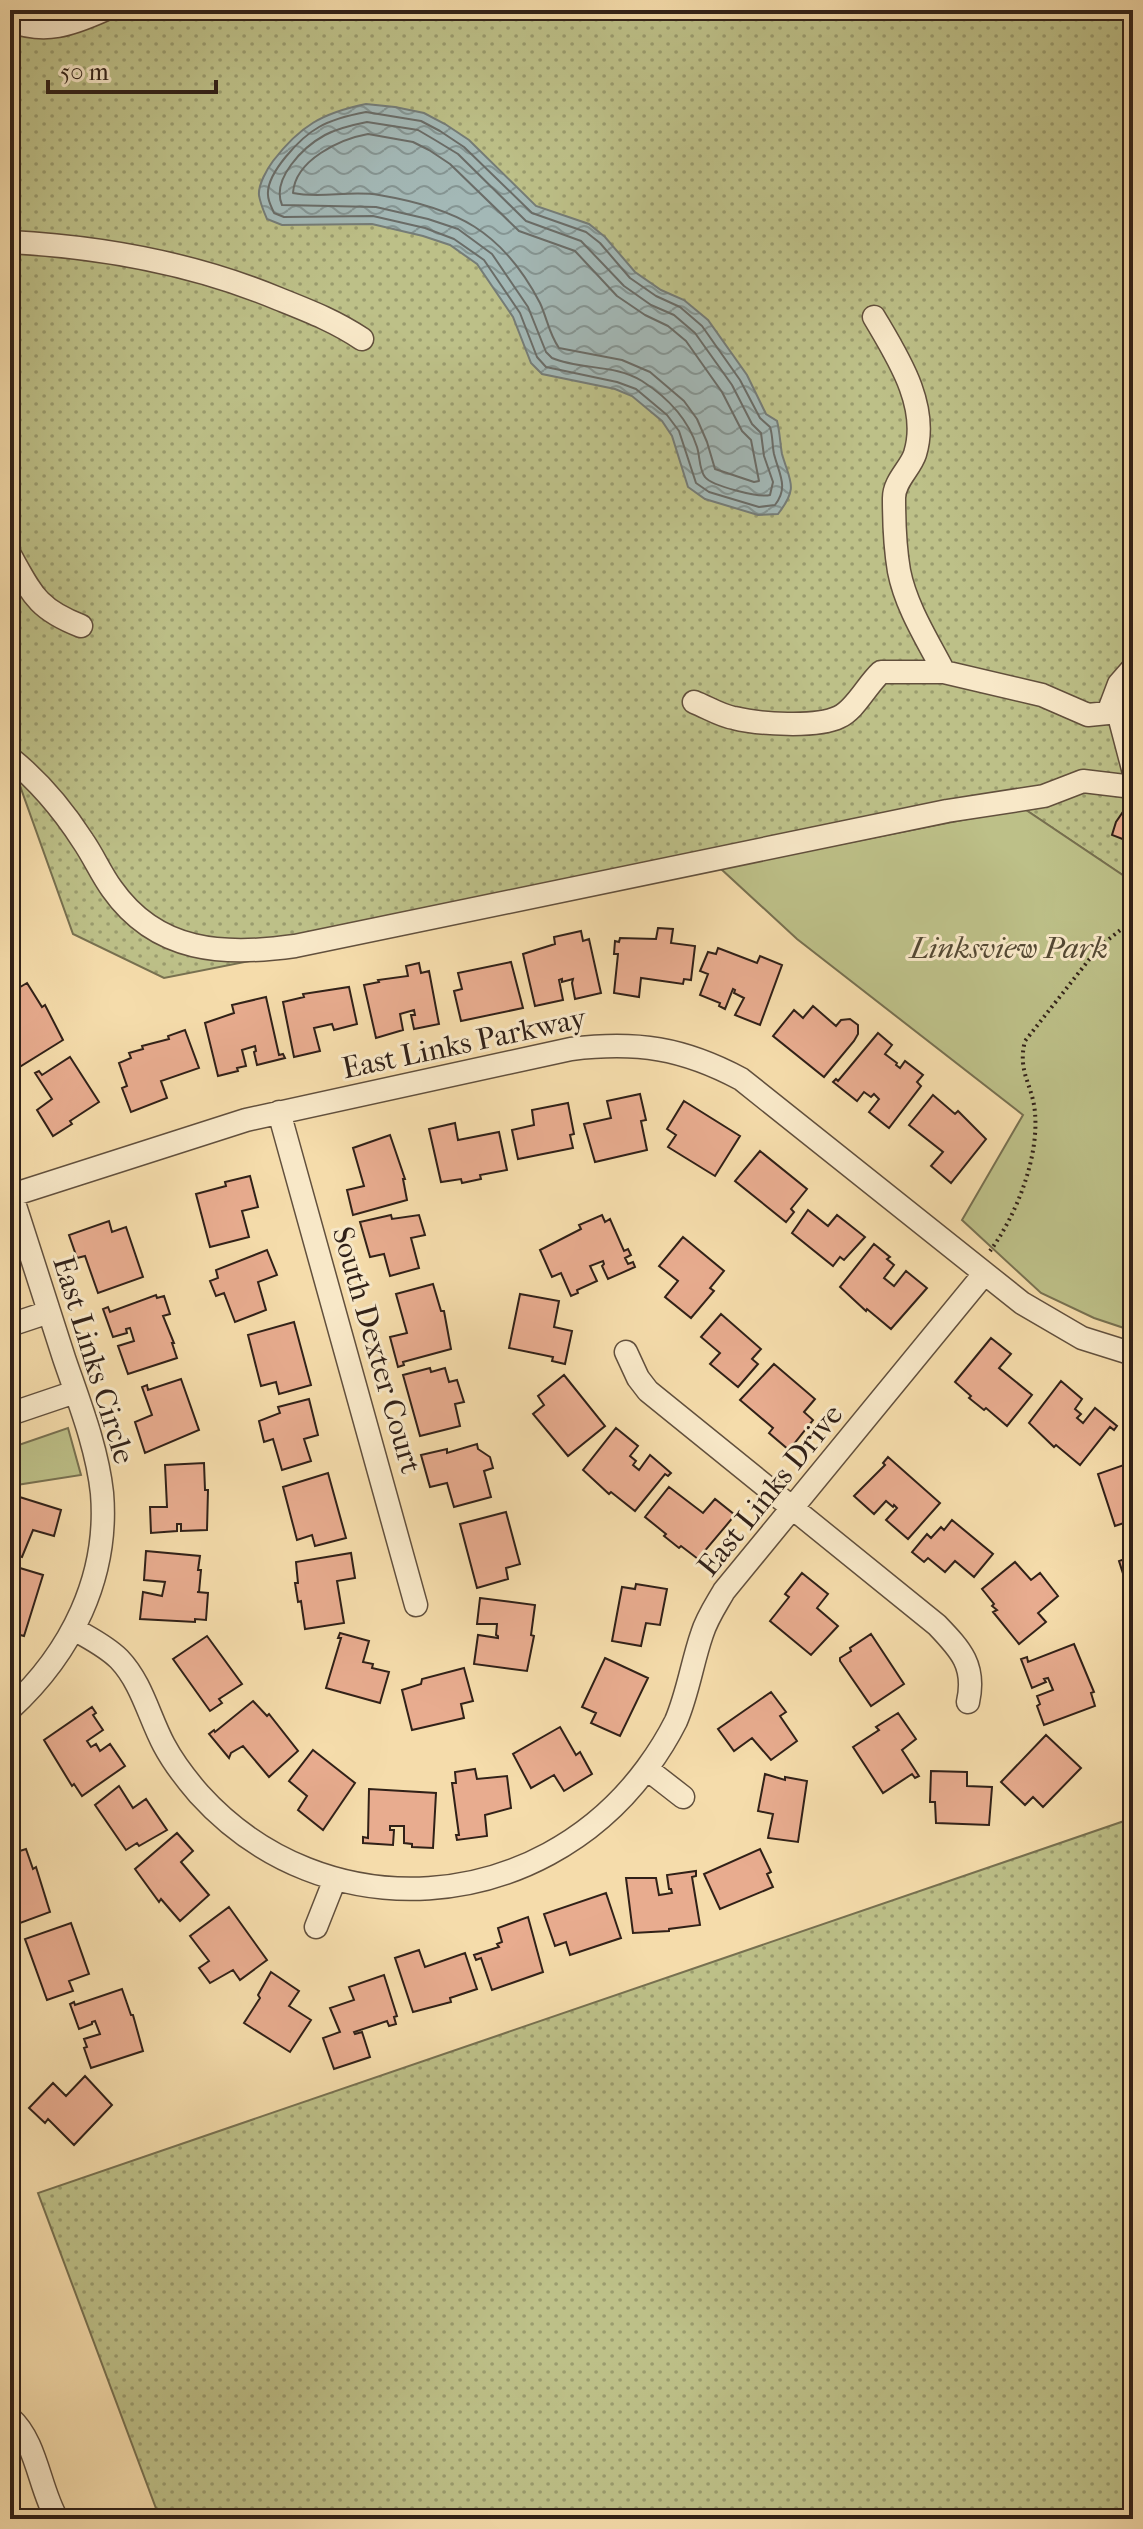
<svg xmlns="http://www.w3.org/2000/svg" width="1143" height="2529" viewBox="0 0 1143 2529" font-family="'IM FELL French Canon',serif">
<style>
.grass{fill:url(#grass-dots);stroke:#777050;stroke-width:2}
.green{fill:#bdc088;stroke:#777050;stroke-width:2}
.water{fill:url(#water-waves);stroke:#757c77;stroke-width:2}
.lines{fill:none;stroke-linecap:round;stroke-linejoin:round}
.shore{stroke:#6a6c67;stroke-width:2}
.building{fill:#e8ac8f;stroke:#312118;stroke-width:2}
.minor-casing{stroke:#62503d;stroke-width:25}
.path{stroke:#312118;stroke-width:4;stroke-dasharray:2 4;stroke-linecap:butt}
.minor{stroke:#f8e8c8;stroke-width:22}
.labels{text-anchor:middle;stroke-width:6;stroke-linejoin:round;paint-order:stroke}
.park-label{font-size:30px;font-style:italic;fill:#544934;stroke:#f8e8c8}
.street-label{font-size:30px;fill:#312118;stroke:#f8e8c8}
</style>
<defs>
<pattern id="grass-dots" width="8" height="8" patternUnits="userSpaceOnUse" patternTransform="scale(2)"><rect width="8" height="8" fill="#bdc088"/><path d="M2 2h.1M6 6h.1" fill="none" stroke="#9a9c6e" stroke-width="1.8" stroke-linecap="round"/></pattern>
<pattern id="water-waves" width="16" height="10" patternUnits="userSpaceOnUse" patternTransform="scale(2)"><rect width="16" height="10" fill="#a3b8b6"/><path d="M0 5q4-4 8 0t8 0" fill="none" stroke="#859593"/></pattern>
</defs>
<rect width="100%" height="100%" fill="#f5dcab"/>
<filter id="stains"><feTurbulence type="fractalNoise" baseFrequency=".0025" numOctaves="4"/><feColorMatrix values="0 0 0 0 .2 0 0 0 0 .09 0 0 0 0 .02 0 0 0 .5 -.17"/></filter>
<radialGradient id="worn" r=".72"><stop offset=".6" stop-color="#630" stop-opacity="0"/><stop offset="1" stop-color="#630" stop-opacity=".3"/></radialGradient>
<path class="grass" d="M10 10H1133V882L1023 808 164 978 73 934 20 786 10 779Z
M1133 1818V2519H160L38 2193Z"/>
<path class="green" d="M1023 808 1133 882V1331L1094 1318 1041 1293 962 1220 1023 1115 797 939 720 868Z
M68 1428 81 1475 10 1486V1448Z"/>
<path class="water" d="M366 104 395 107 424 113 445 124 469 140 536 206 589 224 605 237 635 272 661 290 684 300 708 320 747 375 766 414 777 421C780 432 780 443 782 454 790 482 799 487 778 514L758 515 705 499 688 487 672 436 662 421 632 396 615 389 542 374 531 363 513 317 477 264 450 245 423 236 372 224 282 225 267 219C264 212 260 203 259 195 258 185 267 169 273 161 300 126 322 113 366 104Z"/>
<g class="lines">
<path class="shore" d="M366 112 421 121 440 131 464 147 532 213 586 232 600 243 630 278 656 296 680 307 702 326 740 380 760 418 770 427C773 436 772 445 774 454 779 474 789 487 775 505L759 507 709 492 696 483 679 431 667 415 636 389 617 382 546 367 537 357 520 313 484 260 454 239 425 228 373 216 284 217 274 213C272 208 268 201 268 195 266 173 301 137 319 127 333 119 350 115 366 112Z
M367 122 418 130 435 140 458 154 526 221 581 241 624 286 651 305 674 315 695 333 732 385 752 424 761 433 764 456 773 482 770 495C759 498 712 486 705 477 699 470 700 456 697 447 688 419 667 397 642 381 615 364 580 370 552 358L546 352 528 307 492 254 458 229 428 219 376 207 282 205C271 179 303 147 325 135 338 128 352 125 367 122Z
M368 134 413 142 429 150 450 164 519 231 575 251 617 296 645 315 668 326 686 341 722 392 742 431 751 440 759 481 754 482 715 469 707 442 697 419 684 401 650 372 622 360 559 348C549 334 547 318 540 303 502 230 456 208 379 195 350 190 320 199 293 193 295 160 340 139 368 134Z"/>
</g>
<path class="building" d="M1129 803 1133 805V843L1112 835 1116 822Z
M13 834 14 848H16L18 901H10V835Z
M658 928 673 929 671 943 695 946 691 980 684 979 683 984 641 978 639 997 614 993 618 954H614L615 941 619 942 620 938 656 939Z
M581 931 583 941 589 939 601 993 575 999 572 983 573 979 562 982V979L559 980 563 1000 535 1006 523 954 555 944 554 937Z
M718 948 757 963 760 956 782 965 760 1025 735 1015 744 998 734 993 735 990 733 989 725 1009 719 1006 720 1003 700 995 708 974 700 971 708 952 716 954Z
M511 962 523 1008 461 1021 454 991 462 989 458 973Z
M419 963 421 973 429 971 439 1024 414 1029 411 1015H415L414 1010 400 1014 403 1030 376 1038 364 985 379 982 378 980 408 976 406 966Z
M27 983 42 1007 45 1005 63 1040 13 1071 10 1066V1045L17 1040 10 1028V993Z
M349 987 357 1024 334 1030 332 1024 314 1028 320 1051 294 1057 283 1002 304 997 303 994Z
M266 997 279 1055 283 1054 285 1058 257 1065 254 1052 256 1051 255 1046 242 1050 246 1066 237 1068 238 1071 218 1076 205 1023 234 1013 232 1005Z
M813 1006 836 1026 841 1020 850 1019 858 1025V1034L854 1041 824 1077 773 1036 794 1010 803 1018Z
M185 1030 199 1068 161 1081 167 1098 131 1112 122 1088 127 1086 119 1063 131 1058 129 1053 143 1049 142 1046 169 1039 168 1036Z
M878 1033 892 1045 885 1054 897 1063 896 1065 900 1068 905 1061 923 1075 917 1082 921 1086 889 1128 869 1112 879 1099 874 1094 871 1097 864 1092 857 1101 833 1082 836 1079 838 1081Z
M70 1057 99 1102 70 1121 72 1124 53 1136 37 1110 52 1099 35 1073 39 1071 42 1075Z
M640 1094 646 1120 641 1121 647 1150 595 1162 584 1124 611 1118 607 1101Z
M933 1095 955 1114 958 1111 986 1139 951 1183 931 1166 943 1152 909 1125Z
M684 1101 740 1136 715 1176 668 1147 676 1135 667 1129Z
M568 1103 574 1134 570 1135 573 1148 518 1159 512 1130 534 1125 532 1110Z
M455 1123 458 1140 499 1132 507 1170 480 1175 481 1179 462 1183 461 1179 441 1182 429 1129Z
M390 1135 405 1179H403L407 1200 353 1215 347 1190 364 1186 353 1148Z
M760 1151 807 1189 791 1209 794 1212 786 1222 735 1181Z
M250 1176 258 1207 242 1211 249 1237 210 1247 196 1194 226 1186 225 1182Z
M808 1210 828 1226 837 1215 865 1237 844 1260 840 1257 833 1266 792 1233Z
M391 1215 392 1219 419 1215 425 1235 411 1238 419 1268 390 1276 384 1254 370 1257 360 1222Z
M602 1215 605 1222 610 1219 624 1251 628 1249 631 1255 625 1258 628 1264 633 1262 635 1267 608 1279 602 1266 604 1264 603 1261 590 1266 597 1281 577 1290 578 1293 571 1296 561 1273 552 1277 540 1250 581 1229 579 1225Z
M109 1221 112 1232 126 1227 143 1277 98 1293 85 1256 77 1258 69 1235Z
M683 1237 724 1271 710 1288 714 1291 691 1318 665 1297 678 1281 659 1266Z
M874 1244 890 1257 887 1259 894 1265 884 1278 894 1286 906 1271 927 1288 891 1329 867 1309 866 1311 840 1287Z
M267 1250 277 1275 258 1282 266 1310 235 1322 224 1293 216 1296 210 1281 218 1278 216 1270Z
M433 1284 441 1311H444L451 1349 403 1362 404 1365 398 1367 390 1337 407 1333 396 1294Z
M520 1294 559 1301 554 1327 572 1331 565 1364 552 1361 553 1357 509 1348Z
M156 1295 157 1298 164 1296 170 1314 163 1316 174 1343H172L177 1358 128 1374 118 1346 134 1341 130 1328 126 1329 127 1333 113 1337 103 1309 108 1307 110 1312Z
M721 1314 761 1349 752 1359 758 1364 738 1387 710 1364 720 1353 701 1337Z
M294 1322 311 1385 279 1394 276 1382 261 1386 248 1335Z
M991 1338 1011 1354 999 1368 1032 1395 1007 1426 986 1408 984 1410 969 1398 971 1396 955 1382Z
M774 1364 815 1399 804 1412 813 1420 789 1450 769 1433 773 1428 740 1400Z
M430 1368 431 1372 445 1368 449 1382 457 1380 464 1402 455 1404 460 1426 420 1436 403 1375Z
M564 1375 605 1426 568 1456 533 1414 544 1405 538 1396Z
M181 1379 199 1430 145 1453 135 1422 152 1415 142 1387 147 1385 148 1390Z
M1061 1381 1082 1399 1075 1409 1081 1414 1077 1418 1083 1423 1095 1408 1117 1426 1114 1430 1110 1427 1080 1465 1056 1445 1054 1447 1029 1423Z
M309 1399 318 1435 304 1439 311 1461 282 1470 273 1439 264 1442 259 1421 280 1413 278 1407Z
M616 1428 638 1446 630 1456 636 1461 633 1465 639 1470 650 1455 671 1473 668 1476 665 1474 635 1511 611 1492 609 1494 583 1470Z
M477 1444 478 1449 490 1457 493 1468 484 1471 491 1497 454 1507 447 1483 430 1487 421 1455 447 1449V1453Z
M888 1457 940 1503 908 1539 886 1520 897 1508 894 1505 893 1507 886 1501 874 1514 854 1496 885 1465 883 1463Z
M1133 1459V1520L1115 1526 1098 1474 1127 1464 1126 1461Z
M204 1463 205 1490H208L207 1530 181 1531V1524H177V1531L151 1533 150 1507H167L165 1465Z
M328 1473 346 1538 315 1546 312 1535 297 1540 283 1487Z
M669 1487 703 1513 715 1499 735 1515 698 1559 681 1546 679 1548 664 1536 666 1534 645 1517Z
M10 1494 61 1510 54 1536 33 1530 22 1557 10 1553Z
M506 1512 520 1564 506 1568 508 1579 477 1588 460 1524Z
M952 1520 993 1554 974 1577 955 1561 945 1572 928 1558 924 1562 912 1552 927 1534 931 1538 941 1527 944 1530Z
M146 1551 200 1556 198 1570H201L199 1592H197L208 1593 206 1620 195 1619V1622L140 1619 143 1592 162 1596 165 1582 144 1580Z
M351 1553 355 1578 337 1581 344 1623 305 1629 301 1601 298 1602 295 1583H298L296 1562Z
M1133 1556V1584L1127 1586 1119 1561Z
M1015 1562 1031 1580 1040 1573 1058 1596 1038 1613 1046 1622 1019 1644 993 1612 997 1610 992 1606 994 1604 982 1589Z
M10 1565 43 1575 24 1636 13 1633 15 1629 10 1628Z
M802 1573 828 1594 817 1608 838 1626 811 1655 770 1621 789 1597 785 1594Z
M636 1584 667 1589 660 1625 646 1623 641 1646 612 1641 622 1587 635 1589Z
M480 1598 535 1605 531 1635 534 1636 527 1671 474 1664 478 1635 498 1638V1636L496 1635 497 1624H477Z
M340 1633 369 1641 363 1662 373 1664 372 1668 389 1672 380 1703 326 1688 341 1638H338Z
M871 1634 904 1684 871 1706 840 1661V1658L851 1651 850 1648Z
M207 1636 242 1684 219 1699 222 1703 210 1711 173 1659Z
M1074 1644 1094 1692 1091 1693 1095 1706 1044 1725 1037 1706 1040 1704 1037 1696 1053 1690 1048 1678 1044 1679 1046 1682 1032 1688 1021 1659 1027 1657 1028 1662Z
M605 1658 648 1678 620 1736 591 1723 596 1713 582 1707Z
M464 1668 473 1701 461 1704 464 1718 412 1730 402 1690 421 1684 422 1679Z
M771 1692 786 1712 780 1716 797 1741 771 1760 752 1738 734 1751 718 1729Z
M253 1701 267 1716 269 1714 298 1751 269 1777 243 1746 231 1753 229 1758 209 1734 214 1730 215 1732Z
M92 1707 96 1713 93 1715 103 1730 87 1741 91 1747 96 1744 100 1751 110 1744 125 1766 82 1796 74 1784 72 1786 44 1740Z
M898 1713 916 1739 902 1750 919 1776 915 1778 912 1774 883 1793 853 1747 879 1730 876 1727Z
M560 1727 576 1755 580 1752 592 1774 564 1791 554 1775 531 1788 513 1754Z
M1046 1735 1081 1768 1043 1807 1033 1797 1025 1805 1001 1782Z
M313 1750 355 1783 323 1830 298 1810 307 1796 289 1781Z
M475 1769 477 1779 507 1776 511 1808 485 1815 487 1836 457 1840 456 1835H459L452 1783H456L455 1772Z
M931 1771 967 1772V1786L992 1787 989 1825 936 1823 935 1802H930Z
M765 1774 785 1780V1777L807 1781 798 1842 768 1838 773 1814 758 1811Z
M119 1786 133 1808 146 1799 167 1830 139 1846 137 1843 126 1850 95 1805Z
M369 1789 436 1793 433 1848 412 1847V1844L404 1843V1826H390V1830H394L393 1845 363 1843V1837L368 1838Z
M177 1833 193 1851 181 1862 209 1895 180 1921 161 1899 159 1902 135 1869Z
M26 1849 33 1869 36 1867 50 1912 12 1926 10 1919V1854Z
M760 1849 771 1872 767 1874 773 1887 720 1909 704 1874Z
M696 1871V1876L692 1877 700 1925 669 1929V1931L633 1933 626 1878H656L659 1895 672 1893 671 1889H669L667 1875Z
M606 1893 621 1938 570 1955 566 1942 555 1946 544 1914Z
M229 1907 267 1960 240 1980 233 1970 210 1983 199 1968 209 1961 190 1936Z
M528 1917 543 1972 492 1990 481 1958 476 1960 474 1955 499 1947 497 1944 502 1942 498 1928Z
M71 1923 89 1974 69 1981 73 1991 47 2000 25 1939Z
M419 1950 425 1967 465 1953 477 1989 450 1998 451 2002 413 2012 395 1958Z
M271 1972 299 1991 289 2006 311 2020 290 2052 244 2023 260 1998 258 1995Z
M384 1975 397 2016 394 2017 396 2024 389 2026 387 2021 354 2032 355 2034 362 2032 370 2057 334 2069 323 2038 340 2032 330 2008 354 2000 349 1987Z
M122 1989 131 2015H133L143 2051 91 2068 84 2048 87 2047 84 2039 100 2034 95 2021 92 2022V2024L79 2029 70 2004 74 2002 75 2005Z
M85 2076 112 2105 74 2145 48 2119 45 2123 29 2108 53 2083 66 2096Z"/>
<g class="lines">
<defs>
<path id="minor" d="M10 21C46 34 70 25 104 10
M10 242C103 247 193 263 279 299 309 311 335 321 362 339
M874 317C897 356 930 406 915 454 910 469 894 481 894 498 894 521 895 548 899 571 906 607 928 641 944 672L1042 695 1088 715 1108 713 1119 684 1133 668
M10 555C32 594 37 609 81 626
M694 702C707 707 721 716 734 718 758 724 817 728 839 717 855 710 866 686 881 672H944
M1133 708 1118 712 1133 769
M10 758C40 782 63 810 83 841 94 857 101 874 112 889 157 953 224 956 295 946L947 811 1044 796 1083 781 1133 787
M279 1112 416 1605
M10 1190C28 1246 46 1302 64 1358 79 1402 97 1447 102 1493 109 1577 71 1653 10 1709
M12 1195 246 1120 571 1049C637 1041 683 1048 741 1079L1022 1303 1082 1338 1133 1354
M10 1325 49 1312
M626 1352 638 1378 648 1391 937 1625C961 1650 976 1666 968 1702
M10 1414 75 1392
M74 1629C89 1638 106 1646 119 1659 142 1683 149 1717 164 1745 173 1762 186 1779 199 1794 324 1932 538 1916 647 1768 658 1753 668 1737 676 1721 688 1693 692 1663 702 1634 707 1618 716 1605 724 1591L984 1274
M647 1769 683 1797
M316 1927 335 1879
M10 2418C37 2442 39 2488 57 2519"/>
</defs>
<use href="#minor" class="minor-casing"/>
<path class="path" d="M990 1251C1016 1216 1039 1158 1035 1113 1033 1085 1017 1072 1025 1041L1099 947 1133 920
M10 1291 19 1287"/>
<use href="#minor" class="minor"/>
</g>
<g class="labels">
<g class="park-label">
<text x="1009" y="958">Linksview Park</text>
</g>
<g class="street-label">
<text transform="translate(464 1043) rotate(-12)" y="10">East Links Parkway</text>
<text transform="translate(377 1350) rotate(74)" y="10">South Dexter Court</text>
<text transform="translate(94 1360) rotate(73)" y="10">East Links Circle</text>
<text transform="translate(770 1490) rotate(-51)" y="10">East Links Drive</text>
</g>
</g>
<rect width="1143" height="2529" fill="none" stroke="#f5dcab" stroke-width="40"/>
<rect x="12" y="12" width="1119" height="2505" fill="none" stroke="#312118" stroke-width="4"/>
<rect x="20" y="20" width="1103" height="2489" fill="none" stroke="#312118" stroke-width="2"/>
<path d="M48 80v12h168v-12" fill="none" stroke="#312118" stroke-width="4"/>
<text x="60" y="80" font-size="24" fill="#312118" stroke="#f8e8c8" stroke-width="6" paint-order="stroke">50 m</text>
<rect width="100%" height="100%" filter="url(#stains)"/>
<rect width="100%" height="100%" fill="url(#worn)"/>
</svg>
